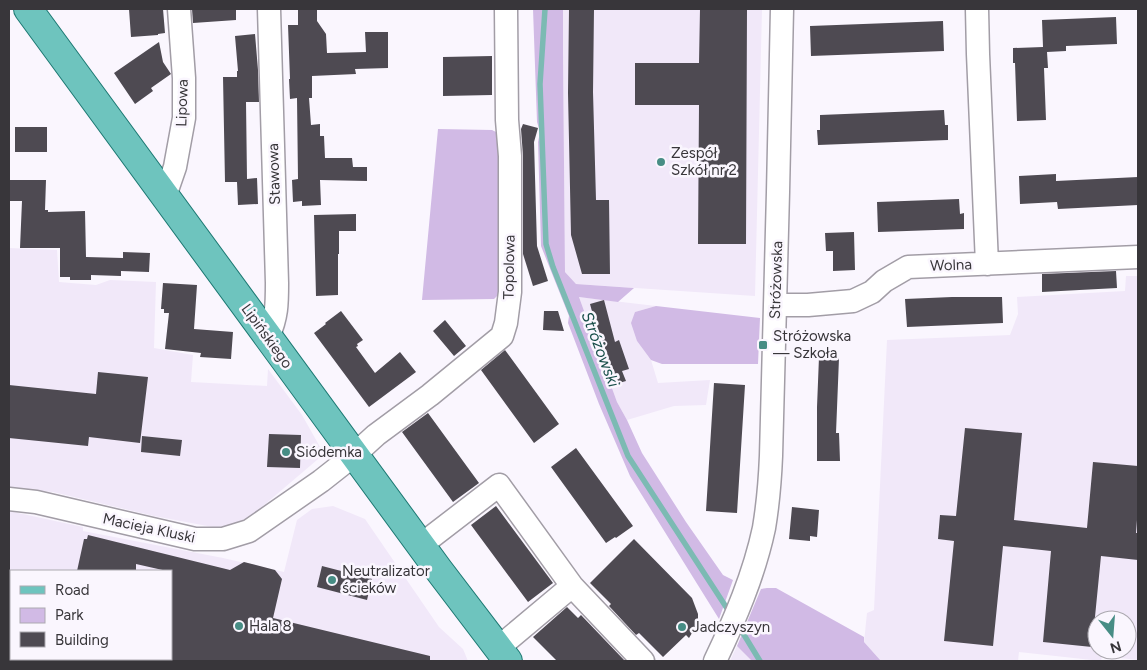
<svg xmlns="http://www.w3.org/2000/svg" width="1147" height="670" viewBox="0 0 1147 670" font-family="Figtree,sans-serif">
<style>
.built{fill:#f1e8f9;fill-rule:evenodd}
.green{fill:#d1bae5}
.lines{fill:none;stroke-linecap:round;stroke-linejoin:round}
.stream{stroke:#7cbab3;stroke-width:5.5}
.building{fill:#4e4a52}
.minor-casing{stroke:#a29da6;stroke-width:25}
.major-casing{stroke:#1d7973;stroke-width:30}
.minor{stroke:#fff;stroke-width:22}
.major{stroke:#6ec4be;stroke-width:28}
.poi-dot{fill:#478d85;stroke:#faf6fe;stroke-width:2}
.labels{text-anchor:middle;stroke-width:5;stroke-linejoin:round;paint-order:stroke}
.street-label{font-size:15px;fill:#38363a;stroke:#faf6fe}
.poi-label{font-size:15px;fill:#38363a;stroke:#faf6fe;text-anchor:start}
.water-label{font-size:16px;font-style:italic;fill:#184e49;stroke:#faf6fe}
</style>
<rect width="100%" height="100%" fill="#faf6fe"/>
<path class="built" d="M563 9H762L755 296 576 284 565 272 563 53Z
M9 248 57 250 59 282 96 285 110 280 156 282 154 348 193 355 191 382 267 386 268 369 302 415 324 454 243 523 218 528 154 516 53 492 9 488Z
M1126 276H1138V660L1102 656 1101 661 1019 652 1018 661H881L864 642 867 613 874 610 887 340 1010 335 1018 314 1017 297 1125 291ZM1097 620H1127V650H1097Z
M579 297 656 306 635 312 637 341 651 360 658 383 710 380 706 405 674 406 627 420 617 402Z
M333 506 365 519 439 627 463 649 468 661H9V511L83 527V531L223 558 284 572 297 520 312 509ZM11 571H171V659H11Z
M737 646 752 661H730Z"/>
<path class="green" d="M533 9H563V53L565 272 576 284 634 288 618 302 579 297 617 402 627 420 642 453 686 522 723 575 733 580 719 619 630 476 599 404 568 323 569 316 541 246 538 142 540 132 537 122Z
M438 129 492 130 498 133 500 293 494 299 422 300Z
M656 306 760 318 758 364H662L651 360 637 341 631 323 635 312Z
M767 588H776L864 637V642L881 661H752L737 646 761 589Z"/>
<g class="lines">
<path class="stream" d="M545 9 540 84 546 244 553 267 628 456 730 613
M738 625 760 661"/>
</g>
<path class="building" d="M129 9H163L165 33 158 34V35L131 37Z
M192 9H236V20L193 23Z
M298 9H317V21L326 34 327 53 366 52 365 32H388V68L355 69 356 74 312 76V98H309L311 125 320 124V136H324L325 158H352L353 167H367V181L320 180 321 205 302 206V201L293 202 292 180 298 179 297 98 290 99 289 79H290L288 25H298Z
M569 9H594L593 92 596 200H609L610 274H582L571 235 568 93Z
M700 9H747L746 244H698L699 105H635V63H699Z
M1116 17 1117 44 1066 46V51L1047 52 1048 68H1044L1046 120 1017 121 1015 63H1013V48L1043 47 1042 20Z
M943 21 944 51 811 56 810 26Z
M255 34 258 70 259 102H246L247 179 257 178 258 204 238 205 237 182H225L223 77H237V71H238L235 36Z
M159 42 163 62 171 74 151 88 153 91 135 104 114 73Z
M492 56V95L443 96V57Z
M944 110 945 125H948V140L818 145 817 130H820V115Z
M523 124 538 128 534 142 537 246 548 281 533 286 523 254V156L521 129Z
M15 127H47V152H15Z
M1056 174V181L1138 177V205L1058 209 1057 202 1020 204 1019 176Z
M9 180H46L45 210H48V212L85 211 86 257 123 258V252L150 253 149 272 121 271V276L91 275V280H70V277H60V248H20L22 201H9Z
M959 199 960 214 964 213V229L878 232 877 202Z
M356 214V231H339V254H338V295L316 296 314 215Z
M854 232 855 270 833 271V251H826L825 233Z
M1116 271 1117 288 1042 292V274Z
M163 283 197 285 194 329 233 332 231 359 200 357 201 353 165 349 169 313H164V309H161Z
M952 297H1002L1003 323 907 327 905 299Z
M604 300 615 342 619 340 629 369 622 371 626 381 612 385 590 304Z
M341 311 363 340 357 344 358 346 356 347 375 373 400 352 416 372 369 407 314 333 326 324 325 323Z
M544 311H558L564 331 543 330Z
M445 320 466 346 454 356 433 331Z
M505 350 559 424 534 443 481 370Z
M819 357 839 358 836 433H839L840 461H817V407Z
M98 372 148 377 140 443 89 437 88 446 9 438V385L96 394Z
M714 383 745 385 737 513 706 511Z
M428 413 479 483 453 502 402 432Z
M965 428 1022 433 1014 520 1087 528 1093 462 1138 466V507L1136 533H1138V560L1101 556 1092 647 1043 642 1051 551 1003 546 993 646 944 641 954 541 938 539 940 515 956 516Z
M269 434 301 435 300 468 267 467Z
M142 436 182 440 180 456 141 452Z
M576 448 633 526 616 538 615 537 606 543 551 467Z
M496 506 553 583 528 602 471 525Z
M792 507 819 510 817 537 810 536V541L789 539Z
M88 535 230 570 244 562 275 570 282 579 273 618 430 656V661H171V571H167L136 564V571H77L84 539H87Z
M634 539 692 598 698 614V623L689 638 686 635 663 657 639 633 636 635 609 606 611 604 590 583Z
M322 566 372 579 367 600 317 587Z
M567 607 578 618 581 615 625 661H557L533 637Z"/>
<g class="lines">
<defs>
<path id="minor" d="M977 9 978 54 987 264
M165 196 175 167 184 118V78L179 9
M775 305H808L853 301 872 292 884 281 908 267 1138 257
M268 337C277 317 277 304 277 283L269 9
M9 499 36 502 195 539H223L249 531 321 481 354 455 376 435 430 395 502 336 506 323 510 292V156L507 120 506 9
M421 545 499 485 572 586 498 648
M572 586 643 661
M715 661C735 619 754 575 764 528 768 504 770 480 771 456L778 192 782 9"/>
<path id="major" d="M28 9 438 569 508 661"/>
</defs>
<use href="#minor" class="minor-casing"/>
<use href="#major" class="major-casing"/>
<use href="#minor" class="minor"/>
<use href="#major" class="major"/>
</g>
<g class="poi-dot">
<circle cx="661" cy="162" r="5"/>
<rect x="758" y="340" width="10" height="10" rx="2.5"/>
<circle cx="286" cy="452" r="5"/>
<circle cx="332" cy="580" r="5"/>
<circle cx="239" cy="626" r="5"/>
<circle cx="682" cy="627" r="5"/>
</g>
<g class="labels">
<g class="street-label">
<text transform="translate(182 103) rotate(-88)" y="5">Lipowa</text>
<text transform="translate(274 174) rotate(-92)" y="5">Stawowa</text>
<text transform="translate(951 265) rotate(-2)" y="5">Wolna</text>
<text transform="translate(509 267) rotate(-89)" y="5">Topolowa</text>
<text transform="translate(776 280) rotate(-88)" y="5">Stróżowska</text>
<text transform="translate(267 336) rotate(54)" y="5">Lipińskiego</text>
<text transform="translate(149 528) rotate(12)" y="5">Macieja Kluski</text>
</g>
<g class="poi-label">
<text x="671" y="158">Zespół<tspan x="671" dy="17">Szkół nr 2</tspan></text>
<text x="773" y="341">Stróżowska<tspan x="773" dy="17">— Szkoła</tspan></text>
<text x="296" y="457">Siódemka</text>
<text x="342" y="576">Neutralizator<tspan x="342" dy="17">ścieków</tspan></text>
<text x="249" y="631">Hala 8</text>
<text x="692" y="632">Jadczyszyn</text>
</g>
<g class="water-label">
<text transform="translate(601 349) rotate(69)" y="6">Stróżowski</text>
</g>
</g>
<rect width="1147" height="670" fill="none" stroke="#38363a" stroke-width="20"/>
<rect x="10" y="570" width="162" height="90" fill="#faf6fe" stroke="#aca9b0"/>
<rect x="20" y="586" width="25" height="8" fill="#6ec4be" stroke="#aca9b0"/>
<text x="55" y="595" font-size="15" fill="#38363a">Road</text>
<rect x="20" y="608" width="25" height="15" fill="#d1bae5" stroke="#aca9b0"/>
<text x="55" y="620" font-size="15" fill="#38363a">Park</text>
<rect x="20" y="632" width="25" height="15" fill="#4e4a52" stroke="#aca9b0"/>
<text x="55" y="645" font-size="15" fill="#38363a">Building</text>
<g transform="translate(1112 635) rotate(163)"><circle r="24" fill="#faf6fe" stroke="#aca9b0"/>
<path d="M0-4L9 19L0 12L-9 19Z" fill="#478d85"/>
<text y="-8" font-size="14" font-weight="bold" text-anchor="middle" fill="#38363a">N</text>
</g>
</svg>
